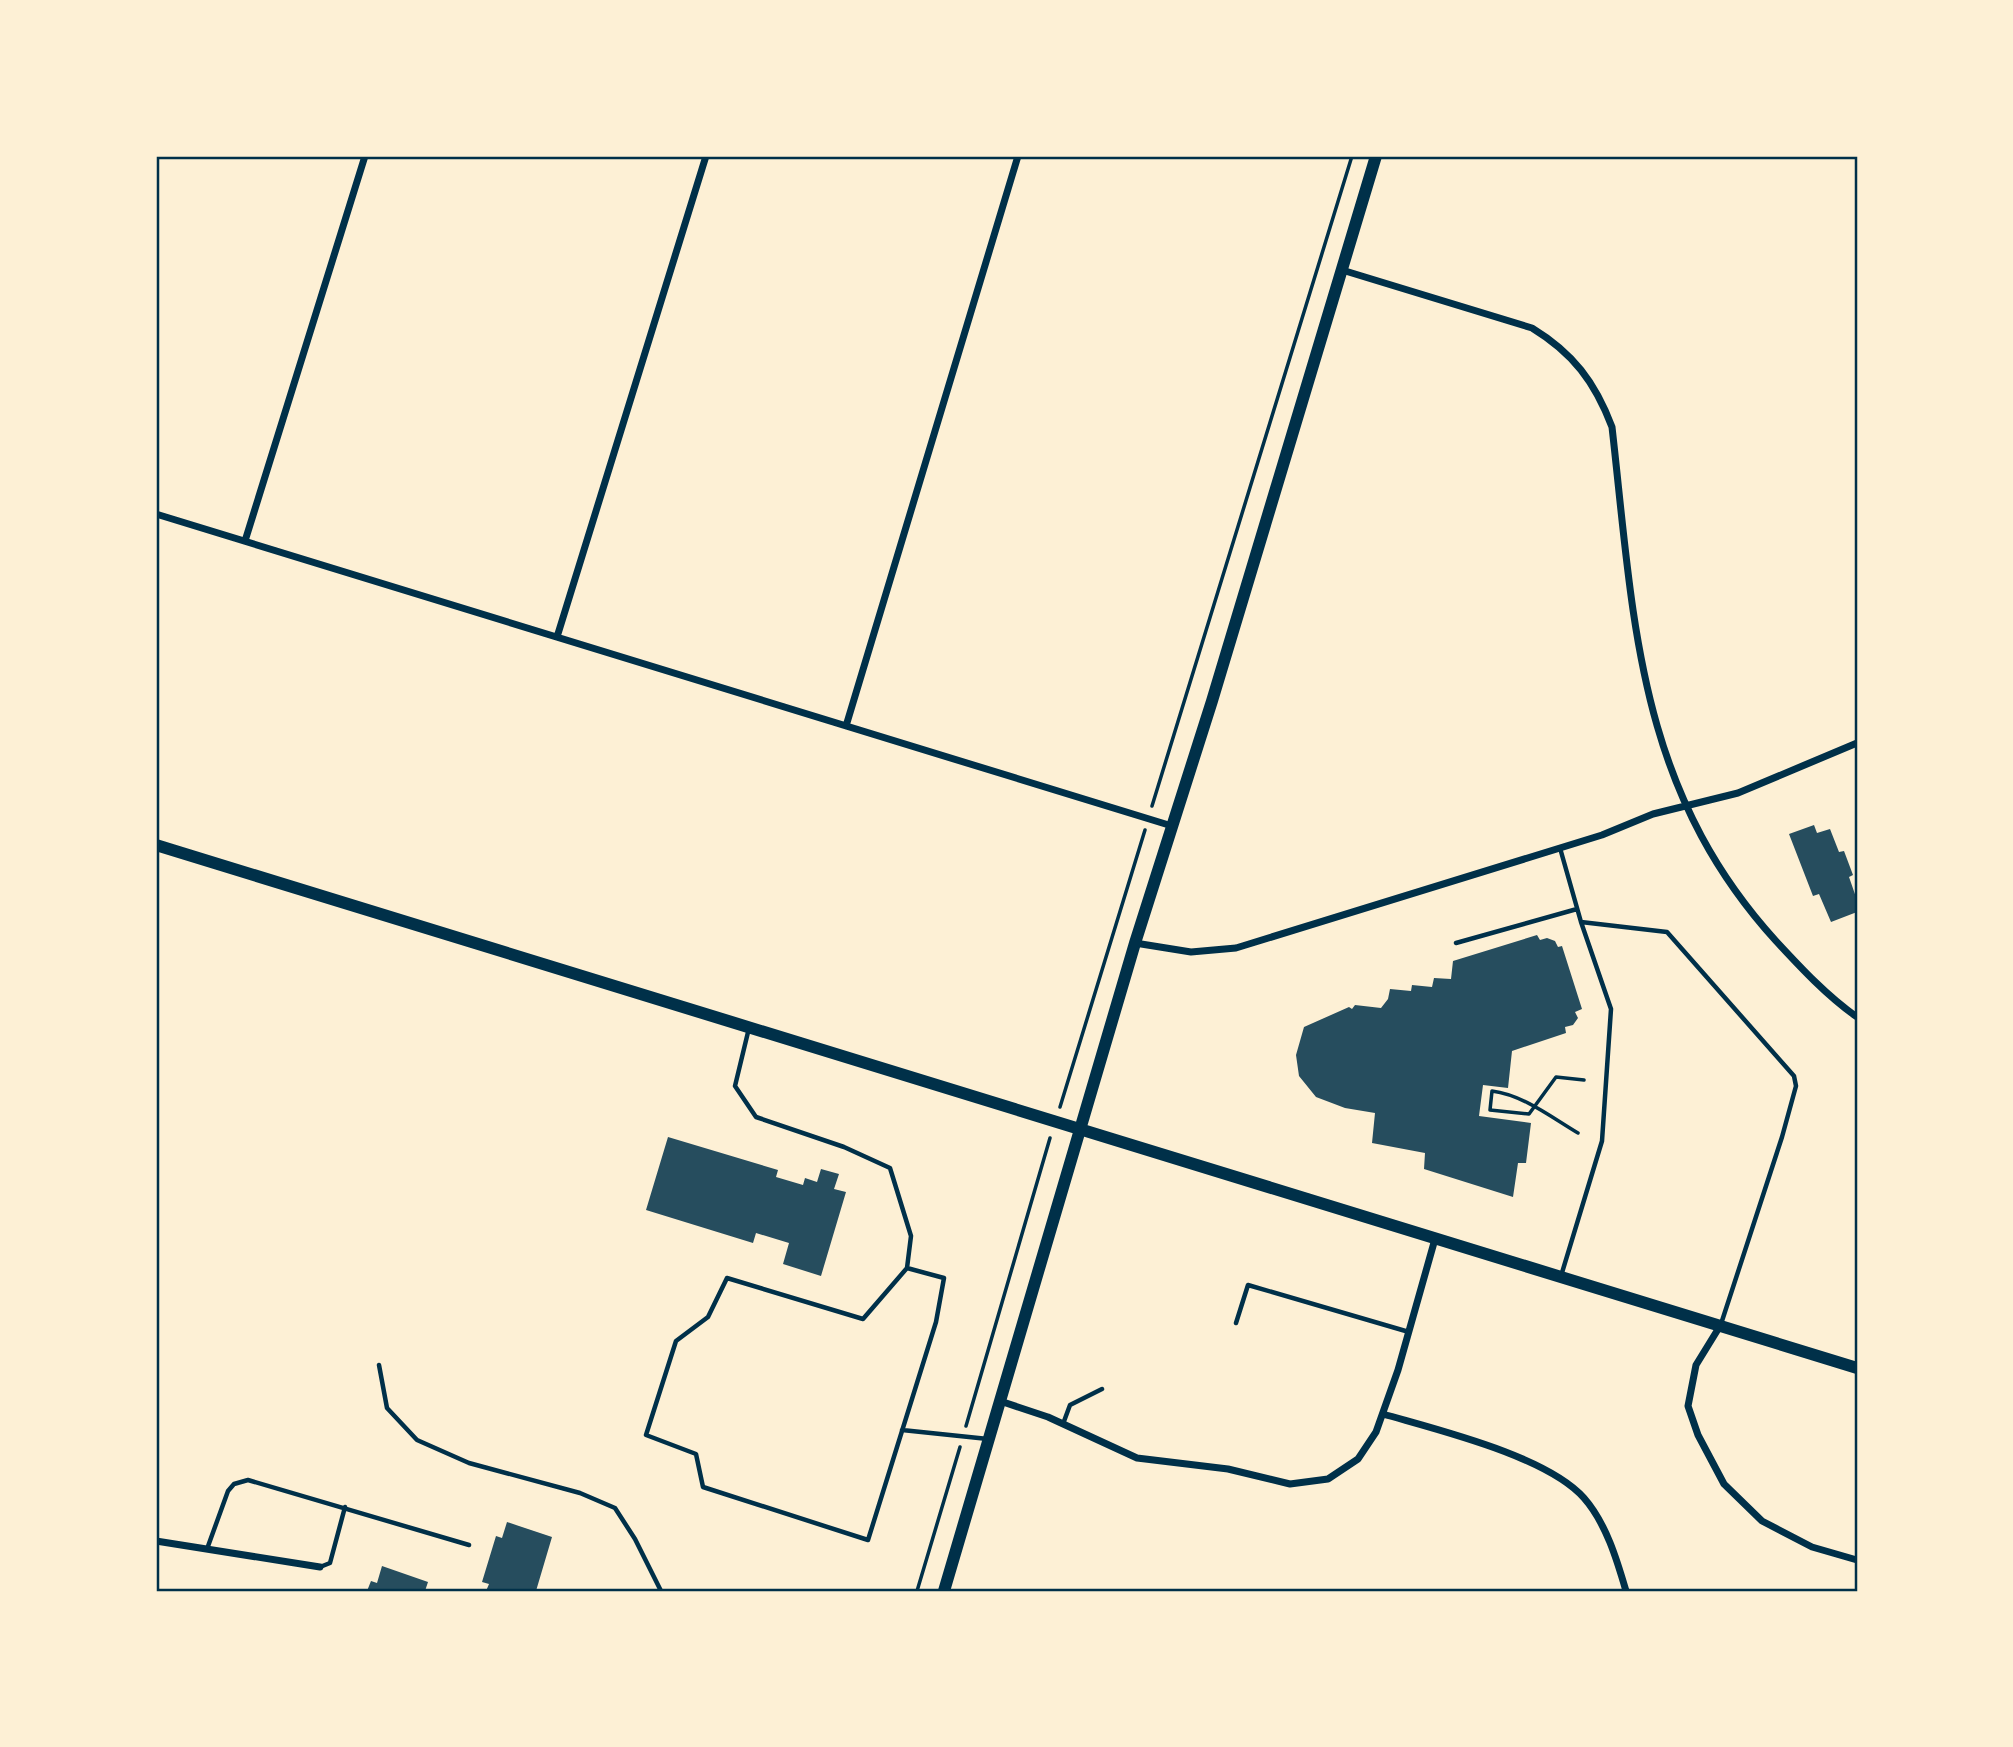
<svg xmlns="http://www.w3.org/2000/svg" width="2013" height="1747" viewBox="0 0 2013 1747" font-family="Rubik,sans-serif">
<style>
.building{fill:#264d5e}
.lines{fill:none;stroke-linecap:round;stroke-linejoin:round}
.path{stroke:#003049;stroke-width:3.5}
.service{stroke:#003049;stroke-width:4.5}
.minor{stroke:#003049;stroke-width:7}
.tertiary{stroke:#003049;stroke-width:12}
.neatline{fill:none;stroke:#003049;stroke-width:2.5}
</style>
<rect width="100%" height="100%" fill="#fdf0d5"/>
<path class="building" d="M1814 825 1817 833 1830 829 1839 852 1844 851 1853 875 1849 877 1857 900V912L1831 922 1819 894 1813 896 1789 834Z
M1537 935 1540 940 1547 938 1555 941 1558 947 1562 946 1582 1009 1575 1012 1578 1018 1573 1025 1565 1027 1566 1033 1512 1051 1508 1088 1483 1085 1479 1116 1531 1123 1526 1163H1518L1513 1197 1424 1169 1425 1153 1372 1143 1375 1113 1345 1108 1316 1097 1299 1076 1296 1055 1304 1027 1349 1007 1352 1009 1355 1005 1381 1008 1388 999 1390 989 1411 991 1412 985 1432 987 1434 978 1451 979 1453 961Z
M668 1137 778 1170 776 1177 803 1185 805 1178 817 1182 821 1169 839 1174 834 1189 846 1192 821 1276 783 1264 789 1243 756 1233 753 1243 646 1210Z
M507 1522 552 1537 536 1591H486L489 1584 482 1582 496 1536 502 1538Z
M382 1566 428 1582 425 1591H367L371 1581 377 1583Z"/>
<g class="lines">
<path class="path" d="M1152 806 1352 156
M1060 1107 1145 830
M1578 1133C1551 1117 1523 1095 1492 1091L1490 1110 1529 1114 1556 1077 1584 1080
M966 1426 1050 1138
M917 1591 960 1447"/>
<path class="service" d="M1560 848 1581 922 1667 932 1794 1076 1796 1086 1782 1137 1721 1324
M1456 943 1577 909
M749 1028 735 1086 756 1117 844 1147 890 1168 911 1236 907 1268 944 1278 936 1322 868 1540 703 1487 696 1454 646 1435 676 1341 708 1317 727 1278 863 1319 907 1268
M1561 1276 1602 1141 1611 1009 1581 922
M1236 1323 1248 1285 1409 1332
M379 1365 387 1408 417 1440 469 1463 580 1493 615 1508 635 1539 661 1591
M1063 1424 1070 1405 1102 1389
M902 1430 988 1439
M207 1549 228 1491 234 1484 248 1480 469 1545
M320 1567 330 1563 345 1507"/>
<path class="minor" d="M1342 270 1532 328C1573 353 1595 382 1612 427 1634 621 1637 788 1776 941 1801 968 1827 996 1857 1017
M156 514 1172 826
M245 541 365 156
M557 637 706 156
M846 726 1018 156
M1135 943 1191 952 1236 948 1602 835 1653 814 1738 793 1857 743
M1720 1326 1696 1365 1688 1406 1698 1435 1724 1484 1762 1521 1812 1547 1857 1560
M1000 1401 1048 1417 1137 1458 1228 1469 1290 1484 1328 1479 1358 1459 1376 1432 1398 1370 1435 1239
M1383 1414C1438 1430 1547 1456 1584 1498 1606 1523 1617 1560 1626 1591
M156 1541 320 1567"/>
<path class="tertiary" d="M156 845 1857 1368
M944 1591 1135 943 1212 701 1376 156"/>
</g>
<rect width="2013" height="1747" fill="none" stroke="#fdf0d5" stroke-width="315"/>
<rect x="158" y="158" width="1698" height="1432" class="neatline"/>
</svg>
